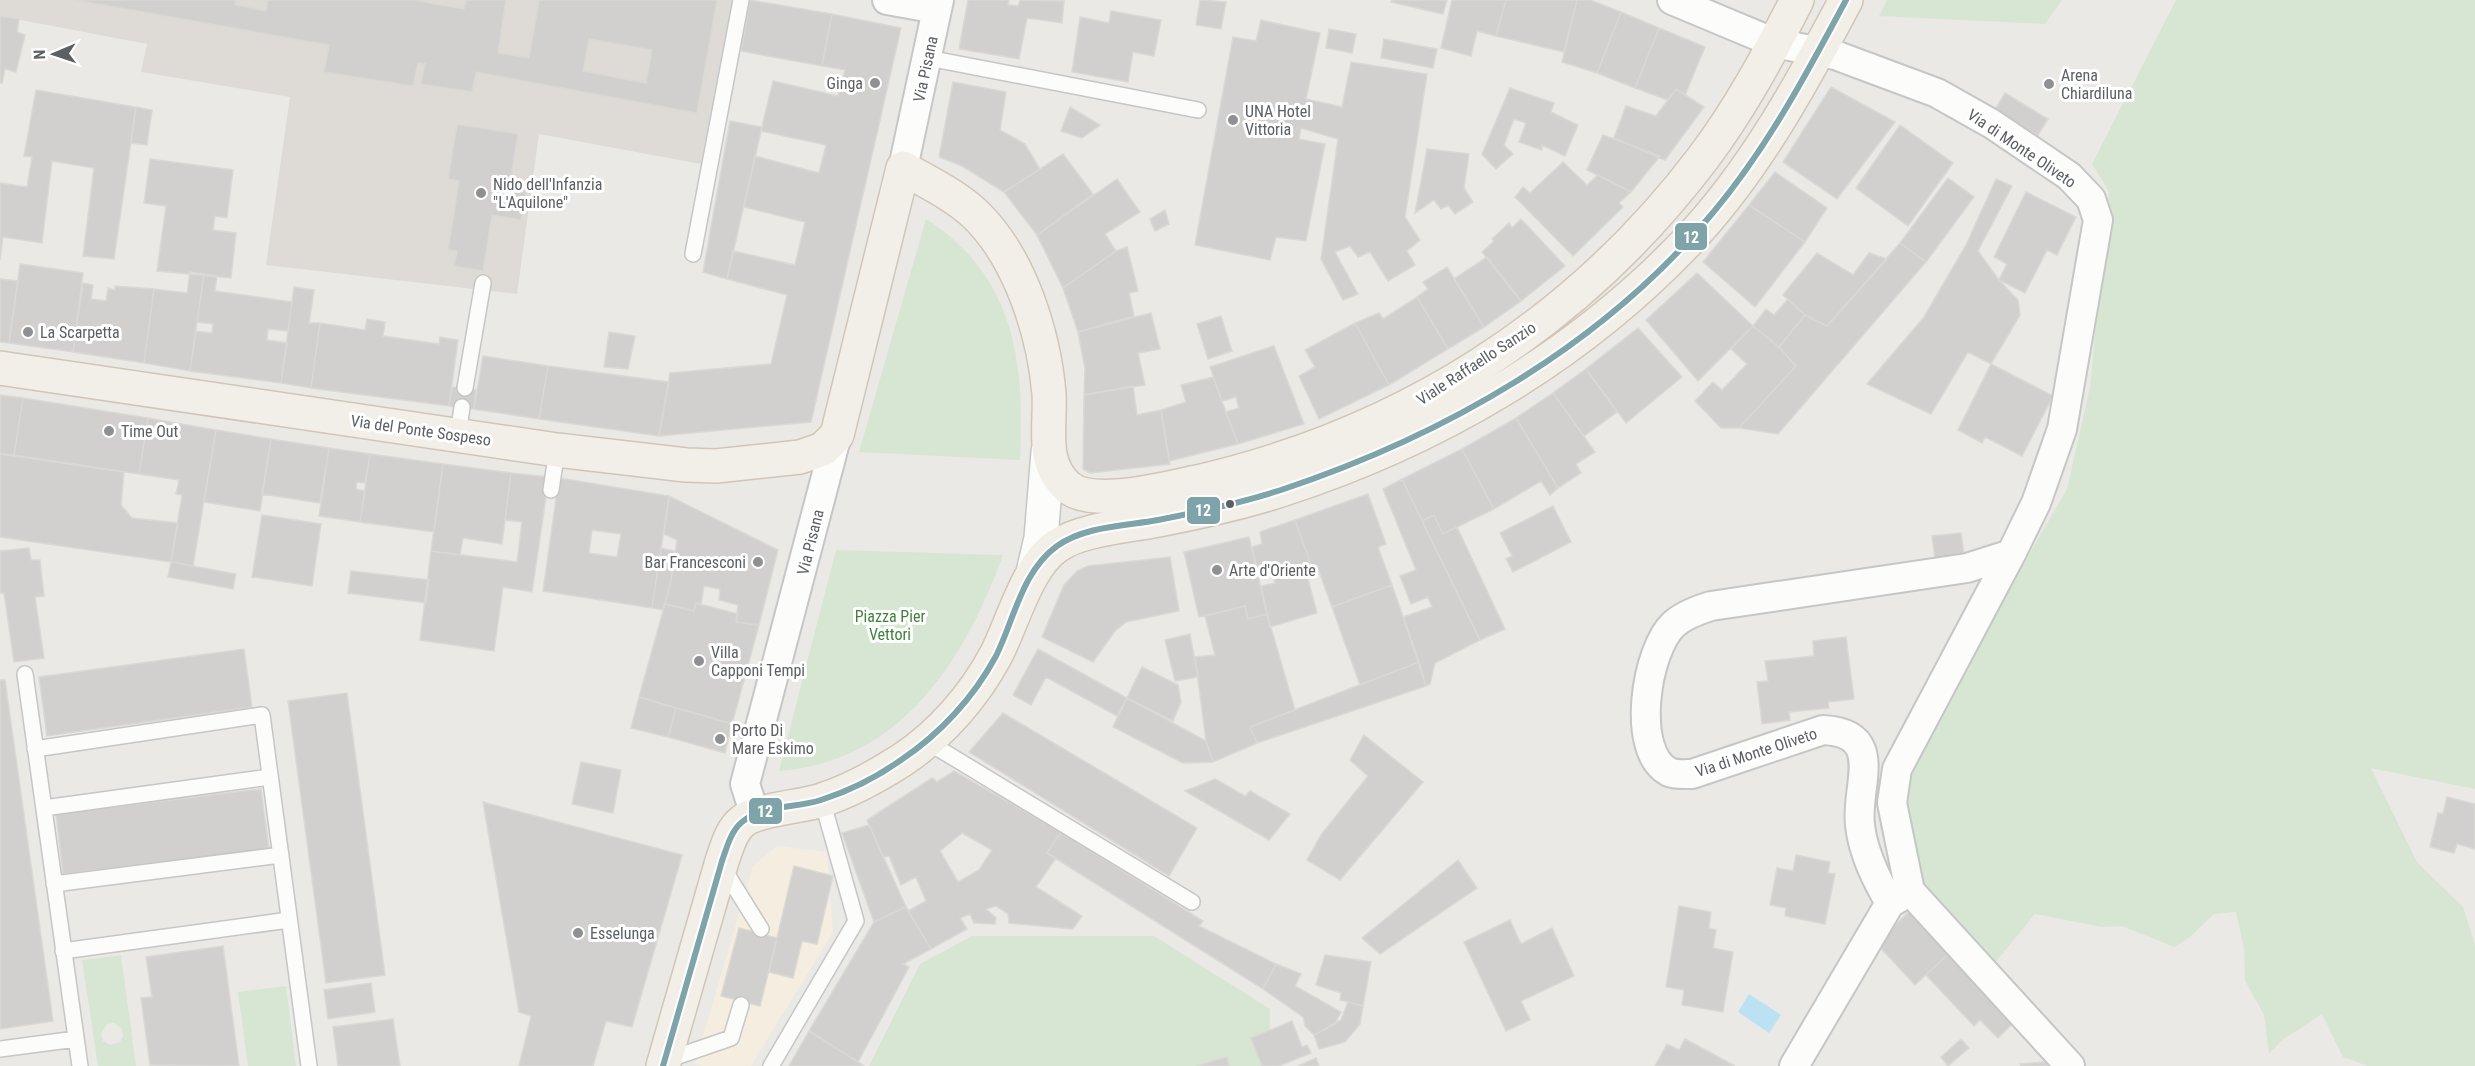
<svg xmlns="http://www.w3.org/2000/svg" width="2475" height="1066" viewBox="0 0 2475 1066" font-family="'Roboto Condensed',sans-serif">
<style>
.commercial{fill:#f4ede0}
.education{fill:#dedbd6}
.green{fill:#d6e6d2;fill-rule:evenodd}
.water{fill:#bce1f3}
.building{fill:#d2d0cf;stroke:#dad8d5;stroke-width:1.5;fill-rule:evenodd}
.lines{fill:none;stroke-linecap:round;stroke-linejoin:round}
.lane-casing{stroke:#c5c6c6;stroke-width:18}
.street-casing{stroke:#c5c6c6;stroke-width:32}
.secondary-casing{stroke:#c5c6c5;stroke-width:36}
.primary-casing{stroke:#d1c6b6;stroke-width:36}
.lane{stroke:#fcfcfb;stroke-width:15}
.street{stroke:#fcfcfb;stroke-width:28}
.secondary{stroke:#fcfcfb;stroke-width:33}
.primary{stroke:#f2efe8;stroke-width:33}
.bus-1-casing{stroke:#fff;stroke-width:10}
.bus-1{stroke:#7ea3a9;stroke-width:6}
.poi-dot{fill:#8e9091;stroke:#fff;stroke-width:2}
.bus-dot{fill:#5c6063;stroke:#fff;stroke-width:2}
.labels{text-anchor:middle;stroke-width:6;stroke-linejoin:round;paint-order:stroke}
.street-label{font-size:16px;fill:#5c6063;stroke:#fff}
.poi-label{font-size:16px;fill:#5c6063;stroke:#fff;text-anchor:start}
.park-label{font-size:16px;fill:#40823c;stroke:#fff}
.line-badge{stroke:#fff;stroke-width:2}
.badge-label{font-size:16px;text-anchor:middle;font-weight:bold;fill:#fff}
</style>
<rect width="100%" height="100%" fill="#ebe9e6"/>
<path class="commercial" d="M777 846 827 852 833 932 751 1066H704L695 1064 753 866Z"/>
<path class="education" d="M0 0H732L701 164 539 134 517 294 266 265 290 97 141 72 147 44 0 16Z"/>
<path class="green" d="M1887 0H2062L2045 24 1879 16Z
M2176 0H2475V789L2371 768 2417 862 2463 907 2475 945V1066H2368L2343 1057 2322 1014 2282 1040 2269 1054 2264 1015 2245 981 2244 948 2236 912 2214 914 2190 937 2174 947 2122 926 2102 927 2035 914 1990 969 1927 901 1901 807 1930 726 2067 489 2090 387 2109 192 2092 164Z
M926 219C1015 276 1025 362 1020 460L859 452Z
M836 550 1003 555C965 660 901 762 779 771Z
M972 936H1154L1270 1009 1269 1066H869L920 964Z
M121 955 136 1066H98L82 960ZM114 1023 122 1029 123 1036 120 1042 110 1045 103 1041 101 1034 107 1024Z
M286 986 296 1066H248L238 992Z"/>
<path class="water" d="M1749 994 1781 1015 1769 1033 1738 1012Z"/>
<path class="building" d="M75 0H236L235 5 266 11 268 0H413L464 9 466 0H506L498 53 529 58 539 0H717L697 113 476 72 472 92 421 84 425 64 418 63 413 86 324 72 329 45ZM589 39 652 50 646 83 583 71Z
M750 0 832 14 822 66 741 51Z
M968 0H1009L1008 5 1018 6 1020 0 1064 1 1062 23 1027 18 1019 59 959 49Z
M1200 0 1226 2 1221 29 1196 25Z
M1392 0H1447L1443 14 1391 2Z
M1452 0H1506L1496 36 1477 31 1471 56 1441 48Z
M1506 0H1577L1564 52 1496 36Z
M1577 0H1590L1621 12 1597 73 1562 62Z
M1111 11 1161 20 1154 56 1133 52 1128 82 1072 72 1080 17 1109 23Z
M1621 12 1659 28 1635 88 1597 73Z
M832 14 901 28 811 422 659 436 670 373 771 364 787 295 727 279 733 251 795 265 805 222 744 207 755 156 819 173 826 145 761 131 773 81 838 96 845 70 822 66Z
M0 16 19 19 17 32 25 35 16 72 5 69 2 83H0Z
M1261 20 1320 33 1306 99 1342 107 1351 62 1427 74 1405 217 1420 240 1407 251 1415 265 1388 281 1370 252 1358 257 1350 246 1335 252 1358 294 1343 300 1321 259 1338 139 1301 128 1299 139 1325 144 1306 241 1276 237 1270 260 1195 245 1233 37 1256 41Z
M1659 28 1705 47 1685 95 1676 89 1668 100 1635 88Z
M1329 29 1356 34 1352 53 1326 48Z
M1384 39 1437 49 1433 68 1381 58Z
M953 82 1006 92 1000 130 1025 144 1040 169 1004 192 962 166 939 157Z
M1831 87 1895 122 1837 199 1783 162Z
M1510 88 1554 103 1551 112 1578 125 1565 156 1542 145V150L1519 142 1526 123 1514 119 1504 145 1513 154 1496 169 1482 154Z
M1676 89 1704 107 1665 160 1614 138 1626 106 1656 116Z
M36 90 136 107 114 259 83 256 94 168 52 161 42 243 3 237 0 260V183L27 187 32 157 24 156Z
M2005 93 2048 119 2038 135 1995 110Z
M136 107 152 110 147 145 131 143Z
M1070 107 1100 125 1082 138 1061 131Z
M730 121 762 127 727 279 703 272Z
M457 124 518 134 510 183 527 185 521 220 492 215 483 271 454 266 457 251 448 250 459 181 448 179Z
M1900 125 1953 163 1908 226 1856 188Z
M1603 135 1660 156 1631 192 1587 170Z
M1427 149 1469 154 1464 188 1473 202 1455 214 1448 205 1441 209 1434 200 1415 213Z
M1063 154 1093 194 1037 235 1004 192Z
M150 159 233 170 227 218 215 216 213 230 236 233 231 278 157 271 166 206 144 203Z
M1563 162 1587 185 1598 175 1631 192 1619 203 1623 207 1573 256 1515 197 1523 187 1530 193Z
M1775 172 1827 208 1805 242 1749 205Z
M1948 178 1974 197 1926 262 1900 243Z
M1117 179 1140 212 1105 234 1116 251 1063 288 1037 235Z
M1996 179 2012 186 1978 251 1999 280 2018 300 2020 315 1991 364 1968 352 1931 414 1867 384 1924 317 1966 245Z
M2026 192 2076 217 2057 255 2047 250 2025 293 1999 280 2007 264 1994 257Z
M1749 205 1805 242 1755 307 1703 262Z
M1165 210 1169 224 1155 231 1150 219Z
M1521 219 1565 266 1521 301 1482 252 1494 241 1492 239 1509 223 1512 228Z
M1900 243 1926 262 1778 434 1739 428 1796 366 1779 347 1805 315 1827 326Z
M1127 247 1138 291 1129 293 1134 316 1078 332 1063 288 1116 251Z
M1817 253 1853 275 1869 253 1887 259 1827 326 1805 315 1783 295Z
M1487 257 1521 301 1484 327 1454 279Z
M20 264 83 273 73 352 9 343Z
M1447 267 1484 327 1448 349 1417 297 1428 289 1423 282Z
M190 272 204 274 190 371 144 363 154 289 187 293Z
M1697 273 1753 326 1698 381 1646 320Z
M204 274 217 276 215 291 292 302 288 331 268 329 267 340 287 343 281 383 190 371 196 331 212 333 213 324 197 322Z
M0 279 18 281 9 343 0 342Z
M83 283 93 285 91 299 106 301 108 288 115 290V286L154 289 144 363 73 352Z
M294 287 314 290 309 323H320L311 388 281 383Z
M1417 297 1448 349 1389 385 1355 323 1379 313 1383 319Z
M1788 299 1805 315 1779 347 1753 326 1766 309 1774 315Z
M1151 313 1160 349 1138 353 1145 385 1084 395 1085 369 1078 332Z
M1221 316 1232 351 1208 359 1197 324Z
M367 319 385 322 383 336 439 344 440 337 458 340 449 406 311 388 320 323 365 330Z
M1355 323 1389 385 1319 419 1299 376 1315 367 1305 350Z
M1753 326 1779 347 1796 366 1739 428H1721L1695 401 1713 382 1722 390 1747 364 1731 349Z
M1638 328 1682 377 1626 423 1586 369Z
M609 332 635 336 628 369 604 367Z
M1274 346 1304 424 1238 444 1226 412 1239 408 1236 397 1222 401 1210 367Z
M483 356 548 366 539 419 474 409Z
M1991 364 2053 396 2022 456 1985 437 1982 443 1958 430Z
M548 366 669 382 659 436 539 419Z
M1586 369 1617 412 1584 436 1553 393Z
M1213 377 1238 444 1169 461 1161 410 1186 402 1181 385Z
M1133 386 1137 415 1161 410 1170 464 1090 473 1083 469 1084 395Z
M452 387 476 390 474 409 449 406Z
M1553 393 1595 452 1576 464 1581 473 1558 488 1516 418Z
M0 395 23 398 14 455 0 454Z
M23 398 148 418 139 474 14 455Z
M148 418 216 430 193 566 171 562 182 495 176 494 179 480 139 474Z
M1516 418 1558 488 1550 495 1541 481 1494 509 1462 449Z
M216 430 271 439 260 511 204 502Z
M271 439 329 448 320 503 262 494Z
M329 448 370 454 365 483 357 482 356 489 365 491 360 522 319 516Z
M1462 449 1494 509 1443 534 1434 515 1422 521 1402 479Z
M0 454 124 472 121 505 132 518 178 523 171 562 0 537Z
M370 454 443 464 434 532 360 522Z
M443 464 511 473 502 544 463 538 460 555 431 551Z
M511 473 549 477 532 592 503 587 494 651 420 640 431 551 517 562 522 522 505 520Z
M559 478 669 496 652 608 543 591ZM592 530 621 534 617 557 589 553Z
M1402 479 1480 640 1435 663 1430 684 1426 686 1403 617 1432 607 1428 597 1411 604 1400 576 1416 570 1383 489Z
M1368 494 1386 544 1378 547 1392 585 1332 607 1317 566 1312 568 1295 520Z
M669 496 778 550 759 625 736 622 738 605 719 600 720 589 704 586 701 605 696 603 694 611 665 604 671 581 677 540 664 534Z
M1553 506 1571 542 1513 572 1506 559 1512 556 1500 533Z
M262 515 321 524 312 586 252 577Z
M1434 515 1443 534 1457 527 1505 629 1480 640 1422 521Z
M1295 520 1312 568 1306 571 1317 613 1270 627 1261 586 1275 583 1271 568 1258 572 1252 547 1262 544 1260 532Z
M1961 533 1964 554 1935 558 1932 536Z
M1249 537 1267 614 1248 619 1245 606 1199 617 1184 552Z
M29 548 31 560H40L44 596 35 597 44 658 14 662 4 593H0V551Z
M661 548 674 551 671 581 663 610 652 608Z
M1170 557 1179 611 1126 622 1115 631 1093 662 1042 637 1064 585 1077 571 1088 566Z
M171 562 236 574 233 589 168 577Z
M351 571 429 580 426 603 348 593Z
M1392 585 1419 662 1360 685 1332 607Z
M696 603 738 614 736 622 759 625 732 724 639 697 665 604 694 611Z
M1245 606 1248 619 1267 614 1295 710 1250 727 1257 743 1213 762 1206 741 1195 657 1215 655 1205 616Z
M1190 634 1198 677 1175 681 1165 640Z
M1846 637 1854 699 1828 702 1829 708 1789 712 1790 720 1762 724 1757 682 1768 681 1765 661 1814 656 1813 641Z
M244 649 252 707 47 736 39 677Z
M1038 649 1127 698 1117 716 1046 677 1031 705 1013 695Z
M1419 662 1426 686 1257 743 1250 727Z
M1142 667 1178 685 1181 702 1173 721 1127 698Z
M0 680H5L53 1021 0 1029Z
M347 693 385 975 326 983 288 701Z
M639 697 676 708 668 737 631 728Z
M1127 698 1206 741 1213 762 1183 763 1113 727Z
M676 708 732 724 725 753 668 737Z
M1003 713 1197 828 1169 876 969 752Z
M1364 735 1423 782 1340 880 1307 860 1321 835 1368 776 1350 760Z
M581 762 621 770 613 813 572 804Z
M954 771 1061 832 1047 853 1056 858 1036 887 1082 916 1073 929 1009 923 1008 914 996 906 986 909 996 918 995 924 974 923 970 914 960 918 967 929 931 949 908 911 926 901 916 877 901 885 889 856 883 857 867 820 932 778 937 782ZM962 833 992 850 979 870 958 882 940 851Z
M1873 778 1882 780 1875 805 1867 802Z
M1215 779 1245 796 1250 791 1290 814 1269 840 1185 791Z
M261 789 269 849 63 874 56 814Z
M2447 797 2475 804V849L2457 844 2454 853 2430 847 2438 813 2443 814Z
M483 802 682 855 632 1027 606 1021 593 1066H519L531 1016 519 1012Z
M869 825 906 907 874 922 842 833Z
M1061 832 1203 921 1199 926 1276 964 1263 989 1047 853Z
M1796 855 1830 862 1828 873 1835 874 1825 924 1785 916 1786 908 1770 905 1777 868 1793 871Z
M1458 860 1477 888 1380 954 1362 938Z
M794 866 833 876 817 944 802 941 793 978 769 972Z
M1679 906 1711 912 1709 928 1716 930 1713 948 1733 952 1723 1012 1682 1005 1684 990 1666 987Z
M906 907 931 949 903 964 909 967 858 1062 809 1031 874 922Z
M1910 911 1950 952 1915 985 1876 943Z
M1510 920 1521 944 1552 928 1574 976 1521 1001 1530 1020 1506 1031 1464 942Z
M739 928 777 938 760 1006 721 996Z
M223 946 239 1066 150 1065 141 998 152 997 146 957Z
M1950 952 2015 1021 1998 1038 1980 1020 1974 1026 1926 975Z
M1325 955 1371 962 1363 1006 1340 1000 1341 993 1316 985Z
M1276 964 1301 974 1295 986 1341 1012 1335 1024 1314 1035 1305 1026 1303 1017 1263 989Z
M371 983 375 1012 328 1019 324 990Z
M1348 1002 1363 1006 1360 1024 1345 1042 1319 1049 1314 1035 1341 1020Z
M393 1019 400 1066H338L333 1027Z
M1292 1021 1302 1047 1307 1045 1311 1053 1279 1066H1262L1251 1038Z
M809 1031 858 1062 864 1066H789Z
M1685 1039 1735 1066H1655L1667 1044 1679 1050Z
M1961 1039 1969 1048 1948 1066 1941 1057Z
M1227 1057 1229 1066H1196Z
M1316 1058 1319 1066H1298Z
M2045 1062 2049 1066H2021L2020 1064Z"/>
<g class="lines">
<defs>
<path id="lane" d="M928 58 1198 110
M693 254 741 0
M465 388 483 283
M458 436 462 407
M551 490 557 450
M25 674 80 1066
M926 741 1192 902
M35 749 262 715 309 1066
M44 808 270 777
M723 868 761 929
M54 884 281 855
M63 951 289 920
M0 1049 76 1039
M664 1061 731 1038 741 1005
M771 1066 856 921 822 800"/>
<path id="street" d="M887 0 937 9
M1672 0 1775 43 1835 55 1937 93 1992 124 2069 176 2091 199 2098 220 2062 429 2036 503 2011 554 1967 568 1711 606C1698 610 1684 615 1674 624 1646 649 1630 752 1669 772 1676 775 1684 774 1692 774L1823 730C1887 733 1855 786 1860 825 1863 853 1876 879 1890 903L1794 1066
M903 168 939 0
M755 815 745 784 837 435
M1910 891 1892 803 1897 769 2011 554
M1894 901 1910 891 2070 1066"/>
<path id="secondary" d="M1034 568 1041 538 1048 452"/>
<path id="primary" d="M0 368 557 450 686 465 716 466 800 457 823 449 837 435 903 168C927 182 955 195 975 214 1020 257 1044 334 1049 394 1051 427 1040 462 1068 487 1093 508 1167 488 1197 482 1401 435 1576 326 1703 158 1740 109 1769 55 1797 0
M663 1066 722 861C727 847 731 830 743 821 758 809 802 807 822 800 850 791 877 776 902 760 941 734 974 696 996 655 1013 622 1027 566 1057 546 1081 529 1129 526 1158 520 1200 512 1241 503 1281 490 1433 441 1575 359 1686 243 1753 173 1801 85 1846 0"/>
</defs>
<use href="#lane" class="lane-casing"/>
<use href="#street" class="street-casing"/>
<use href="#secondary" class="secondary-casing"/>
<use href="#primary" class="primary-casing"/>
<use href="#lane" class="lane"/>
<use href="#street" class="street"/>
<use href="#secondary" class="secondary"/>
<use href="#primary" class="primary"/>
<defs>
<path id="bus-1" d="M663 1066 722 861C727 847 731 831 742 822 763 805 797 808 821 800 849 791 877 777 901 760 940 734 974 697 996 656 1014 620 1022 571 1057 546 1085 526 1125 526 1158 520 1199 512 1241 503 1281 490 1443 436 1601 347 1711 215 1766 150 1806 75 1846 0"/>
</defs>
<use href="#bus-1" class="bus-1-casing"/>
<use href="#bus-1" class="bus-1"/>
</g>
<g class="poi-dot">
<circle cx="875" cy="83" r="6"/>
<circle cx="2049" cy="84" r="6"/>
<circle cx="1233" cy="120" r="6"/>
<circle cx="481" cy="193" r="6"/>
<circle cx="28" cy="332" r="6"/>
<circle cx="109" cy="431" r="6"/>
<circle cx="758" cy="562" r="6"/>
<circle cx="1217" cy="570" r="6"/>
<circle cx="699" cy="661" r="6"/>
<circle cx="720" cy="739" r="6"/>
<circle cx="578" cy="933" r="6"/>
</g>
<circle class="bus-dot" cx="1230" cy="504" r="5"/>
<g class="labels">
<g class="street-label">
<text transform="translate(925 69) rotate(-78)" y="6">Via Pisana</text>
<text transform="translate(2022 148) rotate(34)" y="6">Via di Monte Oliveto</text>
<text transform="translate(1476 363) rotate(-33)" y="6">Viale Raffaello Sanzio</text>
<text transform="translate(421 430) rotate(8)" y="6">Via del Ponte Sospeso</text>
<text transform="translate(810 542) rotate(-76)" y="6">Via Pisana</text>
<text transform="translate(1756 752) rotate(-18)" y="6">Via di Monte Oliveto</text>
</g>
<g class="poi-label">
<text x="2061" y="81">Arena<tspan x="2061" dy="18">Chiardiluna</tspan></text>
<text x="863" y="89" text-anchor="end">Ginga</text>
<text x="1245" y="117">UNA Hotel<tspan x="1245" dy="18">Vittoria</tspan></text>
<text x="493" y="190">Nido dell'Infanzia<tspan x="493" dy="18">"L'Aquilone"</tspan></text>
<text x="40" y="338">La Scarpetta</text>
<text x="121" y="437">Time Out</text>
<text x="746" y="568" text-anchor="end">Bar Francesconi</text>
<text x="1229" y="576">Arte d'Oriente</text>
<text x="711" y="658">Villa<tspan x="711" dy="18">Capponi Tempi</tspan></text>
<text x="732" y="736">Porto Di<tspan x="732" dy="18">Mare Eskimo</tspan></text>
<text x="590" y="939">Esselunga</text>
</g>
<g class="park-label">
<text x="890" y="622">Piazza Pier<tspan x="890" dy="18">Vettori</tspan></text>
</g>
</g>
<g class="line-badge">
<rect x="1674" y="222" width="34" height="29" rx="6" fill="#7ea3a9"/>
<rect x="1186" y="496" width="35" height="29" rx="6" fill="#7ea3a9"/>
<rect x="748" y="797" width="35" height="28" rx="6" fill="#7ea3a9"/>
</g>
<g class="badge-label">
<text x="1691" y="243">12</text>
<text x="1203" y="516">12</text>
<text x="765" y="817">12</text>
</g>
<g transform="translate(54 54) rotate(268)" stroke="#ffffff" stroke-width="4.5" paint-order="stroke">
<path d="M0-4.5L10 22L0 15L-10 22Z" fill="#5c6063"/>
<text y="-9" font-size="16" font-weight="bold" text-anchor="middle" fill="#5c6063">N</text>
</g>
</svg>
